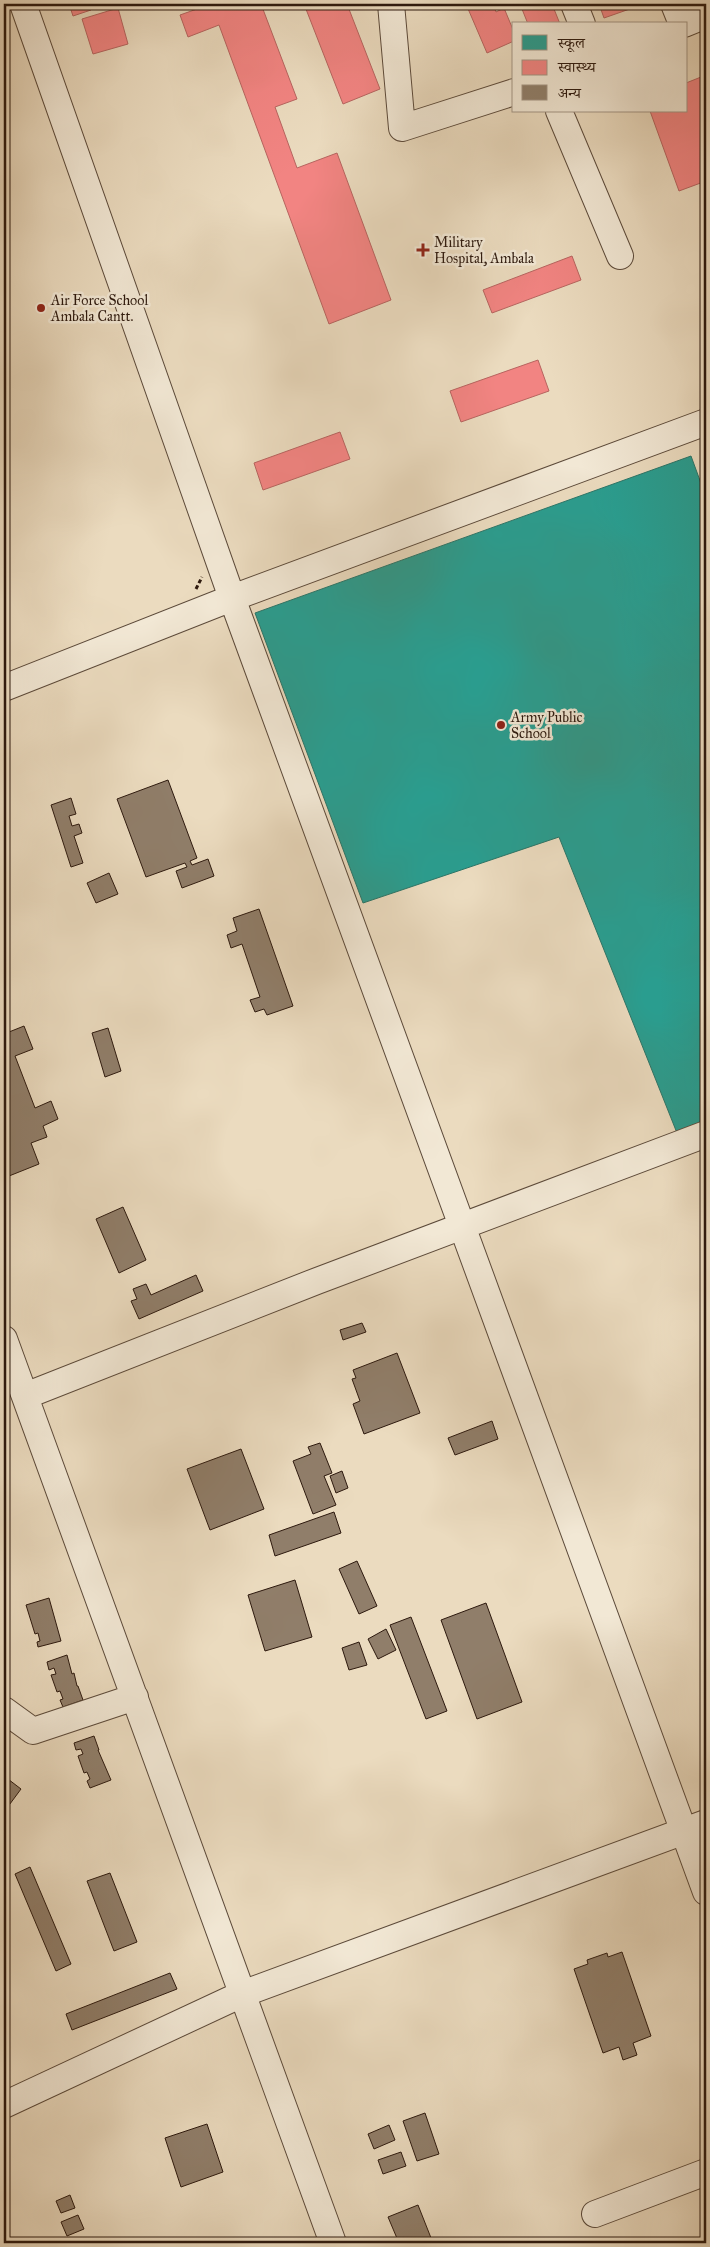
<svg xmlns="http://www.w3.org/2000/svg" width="710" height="2247" viewBox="0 0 710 2247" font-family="'IM FELL Great Primer','Noto Serif Devanagari',serif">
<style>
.schools{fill:#2a9d8f;stroke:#2b7568}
.health{fill:#f28482;stroke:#b7645f}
.building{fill:#907e6a;stroke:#2d190e}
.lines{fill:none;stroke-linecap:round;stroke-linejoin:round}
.minor-casing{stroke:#5c4a3a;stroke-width:28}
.path{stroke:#2d190e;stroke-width:3;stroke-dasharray:4 2.5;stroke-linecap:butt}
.minor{stroke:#f2e8d5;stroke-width:26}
.poi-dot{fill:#8f2418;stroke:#f2e8d5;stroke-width:2}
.labels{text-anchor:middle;stroke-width:5;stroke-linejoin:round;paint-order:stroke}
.poi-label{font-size:14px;fill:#2d190e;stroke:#f2e8d5;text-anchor:start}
</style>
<rect width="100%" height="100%" fill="#ebdbbf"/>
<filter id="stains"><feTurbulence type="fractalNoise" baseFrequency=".004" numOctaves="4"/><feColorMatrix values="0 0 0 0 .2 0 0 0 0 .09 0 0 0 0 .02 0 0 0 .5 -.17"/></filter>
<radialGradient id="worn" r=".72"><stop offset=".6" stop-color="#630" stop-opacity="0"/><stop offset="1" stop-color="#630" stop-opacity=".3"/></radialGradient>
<path class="schools" d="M691 456 706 497V1122L677 1133 559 837 363 903 255 613Z"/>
<path class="health" d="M69 4H89L91 10 73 16Z
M211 4H261L297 99 275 107 297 168 337 153 391 300 329 324 219 25 188 37 180 15Z
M304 4H347L380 89 343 104Z
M466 4H493L496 12 504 8 514 32V41L487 53Z
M520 4H552L560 24H528Z
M599 4H644L604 18Z
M118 8 128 44 93 54 82 19Z
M706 75V181L679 191 650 111H686V83Z
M572 256 581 280 492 313 483 290Z
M538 360 549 391 461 422 450 391Z
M340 432 350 459 263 490 254 463Z"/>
<path class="building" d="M168 780 197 858 190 861 192 865 208 859 214 876 182 888 176 871 187 867 185 863 146 877 117 799Z
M71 798 76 814 69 816 72 826 79 824 82 833 74 836 83 863 71 867 51 805Z
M109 873 118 894 96 903 87 883Z
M259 909 293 1006 267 1015 264 1009 255 1012 250 1000 260 997 242 944 231 948 227 935 237 931 233 918Z
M24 1026 33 1049 15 1056 35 1108 51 1101 58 1119 43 1126 47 1137 31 1143 39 1164 4 1178V1034Z
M108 1028 121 1071 105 1077 92 1033Z
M123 1207 146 1260 119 1273 96 1219Z
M196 1275 203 1291 139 1319 131 1301 137 1299 133 1289 146 1284 151 1295Z
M362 1323 366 1332 343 1340 340 1330Z
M397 1353 420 1413 364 1434 353 1404 360 1401 352 1379 356 1378 353 1370Z
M492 1421 498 1439 455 1455 448 1438Z
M320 1443 332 1473 324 1476 336 1505 313 1514 293 1461 311 1454 308 1447Z
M241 1449 264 1509 210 1530 187 1469Z
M342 1471 348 1488 336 1493 330 1476Z
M334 1512 341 1533 275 1556 269 1535Z
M357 1561 377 1606 359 1614 339 1569Z
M295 1580 312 1637 265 1651 248 1595Z
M49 1598 61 1641 38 1647 37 1642 40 1641 38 1633 35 1634 26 1605Z
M486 1603 522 1702 477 1719 441 1620Z
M411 1617 447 1711 426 1719 390 1625Z
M386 1629 396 1650 378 1659 368 1639Z
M359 1642 367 1665 349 1670 342 1648Z
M67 1655 72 1674 74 1673 77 1686H78L83 1700 63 1707 60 1700 63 1699 60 1691 57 1692 51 1675 56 1674 54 1668 49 1670 47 1662Z
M94 1736 99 1750H98L111 1780 90 1788 87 1781 90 1779 87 1772 84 1773 78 1756 83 1754 81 1749 76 1750 74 1743Z
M4 1776 21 1789 4 1812Z
M30 1867 71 1964 56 1971 15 1874Z
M110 1873 137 1942 114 1951 87 1881Z
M622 1952 651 2036 633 2043 637 2055 623 2060 619 2047 603 2053 574 1969 588 1964 587 1960 607 1953 608 1957Z
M170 1973 177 1989 72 2030 66 2014Z
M425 2113 439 2154 417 2161 403 2121Z
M207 2124 223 2172 181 2187 165 2138Z
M389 2125 395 2140 374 2149 368 2134Z
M401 2152 406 2166 383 2174 378 2160Z
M70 2195 75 2208 61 2213 56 2201Z
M418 2205 433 2243H399L388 2217Z
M78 2215 84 2229 67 2236 61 2222Z"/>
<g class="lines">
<defs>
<path id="minor" d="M23 4 232 598 706 1892
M391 4 402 128 514 92
M574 4 582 24
M674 4 682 24
M684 24 706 15
M559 111 620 256
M4 688 232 598 706 422
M4 1339 333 2243
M25 1396 317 1281 706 1134
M4 1710 33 1731 135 1697
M4 2105 242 1994 706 1823
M595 2214 706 2172"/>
</defs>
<use href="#minor" class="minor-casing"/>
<path class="path" d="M196 589 202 577"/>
<use href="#minor" class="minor"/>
</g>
<g class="poi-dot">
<path d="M420.5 242.5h5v5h5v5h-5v5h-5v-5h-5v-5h5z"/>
<circle cx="41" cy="308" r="5"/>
<circle cx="501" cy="725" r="5"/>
</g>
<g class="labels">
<g class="poi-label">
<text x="434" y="247">Military<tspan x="434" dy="16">Hospital, Ambala</tspan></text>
<text x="51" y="305">Air Force School<tspan x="51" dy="16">Ambala Cantt.</tspan></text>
<text x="511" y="722">Army Public<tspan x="511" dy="16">School</tspan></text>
</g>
</g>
<rect width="710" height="2247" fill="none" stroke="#ebdbbf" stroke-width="20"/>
<rect x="5" y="5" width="700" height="2237" fill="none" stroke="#2d190e" stroke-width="2.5"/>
<rect x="10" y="10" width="690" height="2227" fill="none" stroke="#2d190e"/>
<rect x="512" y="22" width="175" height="90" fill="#f2e8d5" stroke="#a39585"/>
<rect x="522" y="35" width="25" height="15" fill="#2a9d8f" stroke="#a39585"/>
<text x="558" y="48" font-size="15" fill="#2d190e">स्कूल</text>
<rect x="522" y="60" width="25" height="15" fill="#f28482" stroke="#a39585"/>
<text x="558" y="72" font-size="15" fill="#2d190e">स्वास्थ्य</text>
<rect x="522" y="85" width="25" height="15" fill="#907e6a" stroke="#a39585"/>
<text x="558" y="98" font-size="15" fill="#2d190e">अन्य</text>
<rect width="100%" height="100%" filter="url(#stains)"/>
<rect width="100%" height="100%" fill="url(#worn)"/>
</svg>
